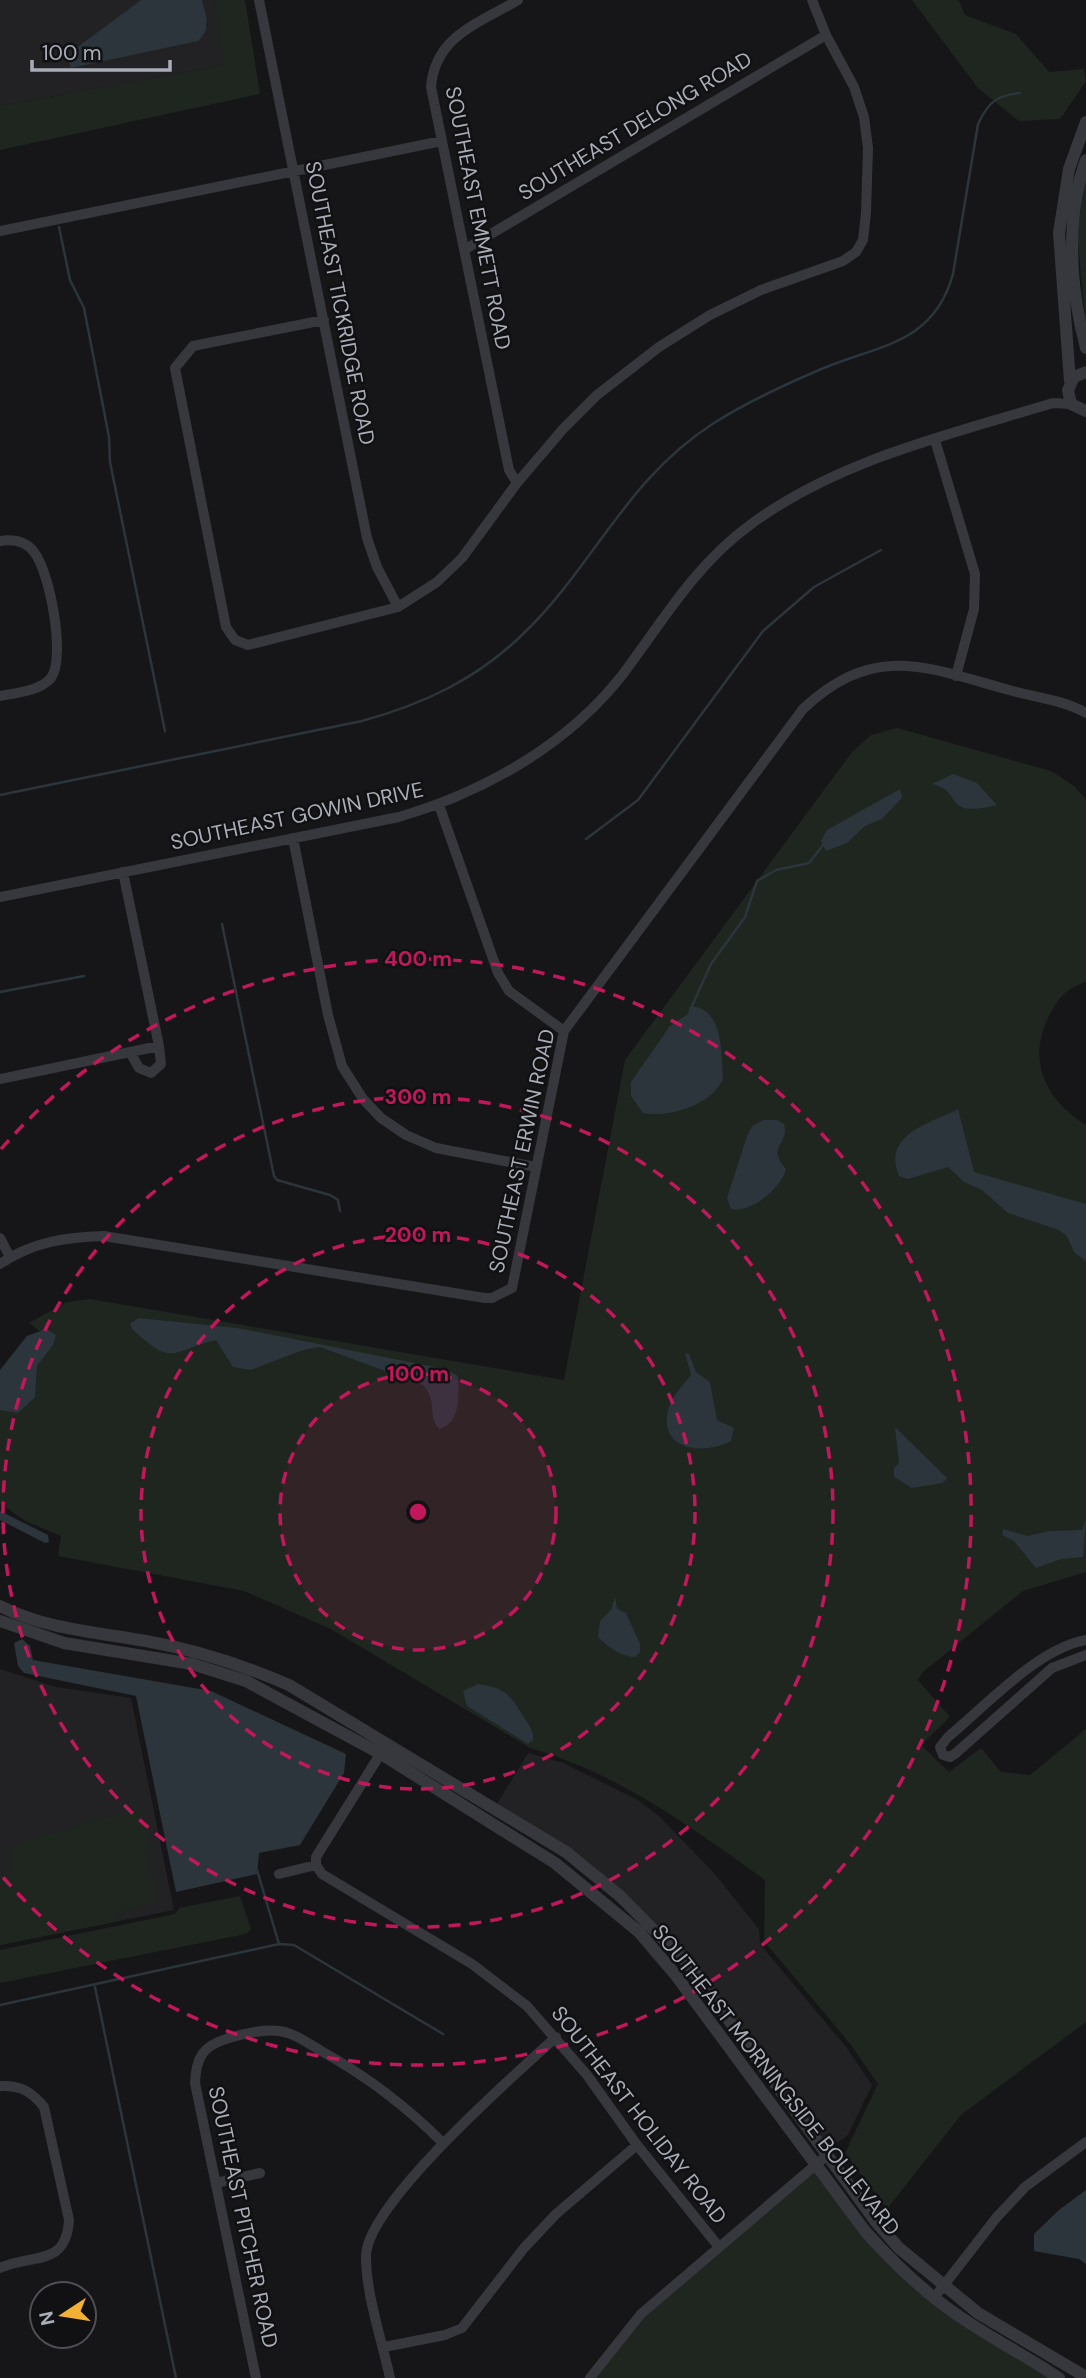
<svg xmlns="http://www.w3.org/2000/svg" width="1086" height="2378" viewBox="0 0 1086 2378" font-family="'DM Sans',sans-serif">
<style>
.built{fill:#222225}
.green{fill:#1e261f}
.water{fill:#2c353c}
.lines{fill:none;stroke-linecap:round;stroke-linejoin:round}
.stream{stroke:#2c353c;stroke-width:2.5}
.minor{stroke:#37383d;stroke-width:10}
.tertiary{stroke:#37383d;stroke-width:12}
.ring{fill:none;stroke:#c2185b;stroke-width:3.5;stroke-dasharray:12 9}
.labels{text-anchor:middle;stroke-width:5;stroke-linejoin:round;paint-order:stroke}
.street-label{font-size:21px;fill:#a8adb8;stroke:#111113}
.centre{fill:#c2185b;stroke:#111113;stroke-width:3.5}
.ring-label{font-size:21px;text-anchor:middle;font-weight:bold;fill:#c2185b;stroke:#111113;stroke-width:5;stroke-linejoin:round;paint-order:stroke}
</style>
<rect width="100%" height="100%" fill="#161618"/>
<path class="built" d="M0 0H141L76 48 67 58 71 68 208 26 202 0H214L226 65 0 106Z
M0 1669 56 1687 131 1698 174 1910 0 1945Z
M528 1753 563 1763 638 1800 660 1817 713 1872 759 1929 760 1944 847 2048 872 2085 848 2135 828 2149 695 1964 655 1922 628 1896 497 1804Z"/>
<path class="green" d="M214 0H245L260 94 0 150V106L225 65Z
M912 0H959L965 15 1016 34 1049 72 1084 69 1086 81 1060 119 1019 121 978 88Z
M1086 176V327L1077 234Z
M897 728 1051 771 1074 786 1086 799V982C1067 987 1056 1000 1048 1018 1027 1062 1046 1100 1086 1125V1572L1023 1591 923 1672 918 1680 950 1717 921 1745 949 1772 981 1748 1001 1772 1030 1775 1086 1729V2022L961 2115 887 2209 845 2153 878 2084 851 2045 764 1941 765 1880C691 1827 618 1773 530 1748L331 1629 244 1591 58 1556 61 1536 25 1521 0 1503V1395L43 1334 29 1323 67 1302 90 1299 564 1380 625 1060 852 752 871 735Z
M140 1808 152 1851 146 1853 159 1901 118 1913 119 1921 0 1945V1876L12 1872 9 1845Z
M240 1896 251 1929 246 1934 0 1983V1950L175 1914 179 1908Z
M814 2171 885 2261 1050 2378H596L645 2317Z"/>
<path class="water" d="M141 0H202C206 17 212 28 198 41L71 68 67 58 76 48Z
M953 774 977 783 997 805C940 819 965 791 932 784Z
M900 789 902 798 882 819 865 826 847 843 826 851 821 841 827 830Z
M690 1006C724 1008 721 1053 723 1079 712 1105 669 1118 643 1113L631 1096V1082L670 1026 688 1014Z
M958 1109 974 1172 1086 1204V1261L1074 1252 1067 1236 1059 1230 1008 1213 982 1190 964 1182 948 1167 908 1179 899 1176C881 1133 933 1123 958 1109Z
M763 1120H777L784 1124C790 1146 765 1145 786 1169 782 1187 751 1214 731 1209L727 1198 747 1136 752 1126Z
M138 1318 237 1328 445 1369 458 1376C459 1395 461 1423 439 1429 427 1416 438 1400 423 1385L320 1347 303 1350 251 1370 233 1367 216 1340C168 1352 174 1367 132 1329L130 1324Z
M46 1329 56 1335 53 1345 37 1366 35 1397 18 1413 0 1410V1370L27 1336Z
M685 1353 689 1354 696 1372 710 1382 717 1420 734 1428 731 1441C702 1456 656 1450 669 1407 673 1395 683 1385 691 1375Z
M895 1427 947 1478 943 1483 912 1488 894 1477V1468L899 1463Z
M0 1511 48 1535 49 1542 45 1543 0 1520Z
M1086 1520 1083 1557 1061 1559 1036 1568 1014 1541 1002 1535 1003 1529 1027 1536 1050 1531 1082 1530Z
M615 1597 617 1609 626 1613 640 1644V1652L635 1657C621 1657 608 1647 598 1637L600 1621 611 1610Z
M22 1639 30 1646 33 1660 211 1691 346 1754 344 1773 300 1845 259 1853 257 1874 176 1892 136 1696 24 1673 18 1666 14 1643Z
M478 1684C507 1688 511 1696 525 1719 530 1726 534 1732 533 1740L528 1744 467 1706 463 1691Z
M1086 2190V2264L1079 2259 1034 2251V2234L1059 2210Z"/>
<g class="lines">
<path class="stream" d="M59 227 70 280 84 308 109 437 110 462 165 731
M0 795 362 721C424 704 477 679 523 634 594 566 626 479 714 423 747 402 784 385 819 370 876 345 933 346 953 274L978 124C988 103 996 95 1020 93
M586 839 638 800 763 631 814 587 881 550
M222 924 274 1176 277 1180 330 1195 338 1200 340 1211
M0 992 84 976
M692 1006 711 964 745 917 757 881 776 870 809 863 823 845
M257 1870 279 1944
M95 1987 176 2378
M0 2005 279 1944 294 1945 443 2034"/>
<path class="minor" d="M259 0 367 538 377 567 398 607
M0 231 442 141
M464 250 826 35
M324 320 193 346 175 368 226 627 235 640 248 645 398 607 437 582 462 558 517 483 563 429 597 395 659 347 710 315 761 290 843 261 856 252 863 240 866 213 868 148 864 117 854 87 826 35 812 0
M935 440 975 574 974 609 956 676
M517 483 509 470 431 87C435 36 478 24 518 0
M0 541C13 539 26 541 34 552 50 572 66 658 51 678 40 691 16 693 0 696
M439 805 498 973 509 991 564 1031
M293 838 328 1015 342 1066 363 1099 381 1118 406 1135 436 1148 536 1167
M0 897 399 817C484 792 568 745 623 674 662 622 696 564 750 525 837 460 951 434 1053 403L1071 404
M130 1052 139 1068 151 1073 161 1064 159 1046
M0 1079 159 1046 123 872
M0 1238 10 1257
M0 1264C32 1242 66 1237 104 1236L485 1298H492L512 1288 564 1031 803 709C875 642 925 667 1009 690 1033 697 1064 700 1086 713
M1086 1640C1037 1649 987 1705 948 1737L940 1747 943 1755 950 1757 956 1753 1052 1668 1086 1655
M316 1865 322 1874 472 1964 527 2006 587 2075 637 2145 719 2247
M316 1865V1857L384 1748
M279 1874 316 1865
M0 2086C20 2085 31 2091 44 2107L69 2220C66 2268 32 2253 0 2268
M216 2183 260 2173
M934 2298 996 2218 1025 2187 1086 2142
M384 2347 445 2335 462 2328 524 2248 556 2214 637 2145
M256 2378 195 2083C196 2059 202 2046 226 2039 242 2034 262 2029 279 2031 295 2033 309 2044 323 2052 368 2077 406 2106 443 2143
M390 2378C382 2341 366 2294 366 2257 365 2205 515 2075 556 2037
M590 2378 641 2314 826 2156"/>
<path class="tertiary" d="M1086 160C1065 219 1070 288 1086 348
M1086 372 1074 377 1068 390 1071 404 1086 411
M1070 381 1059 233 1069 169 1086 122
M0 1606C46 1629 95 1632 146 1641 196 1650 243 1665 289 1685L566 1852 620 1896 688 1964 876 2222 899 2248 978 2313 1086 2377
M0 1621 64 1643 192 1664 246 1681 381 1754 555 1863 639 1932 674 1973 865 2231C896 2266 931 2299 971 2324 1000 2343 1031 2359 1059 2378"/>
</g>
<circle cx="418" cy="1512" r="138" fill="#c2185b" fill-opacity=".12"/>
<g class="ring">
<circle cx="418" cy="1512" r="138"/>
<circle cx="418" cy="1512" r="277"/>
<circle cx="418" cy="1512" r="415"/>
<path d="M1 1149A553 553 0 1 1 1 1875"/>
</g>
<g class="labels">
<g class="street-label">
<text transform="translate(635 126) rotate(-31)" y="7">SOUTHEAST DELONG ROAD</text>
<text transform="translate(478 218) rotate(79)" y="7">SOUTHEAST EMMETT ROAD</text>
<text transform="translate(340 303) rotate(79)" y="7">SOUTHEAST TICKRIDGE ROAD</text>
<text transform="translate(297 816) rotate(-12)" y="7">SOUTHEAST GOWIN DRIVE</text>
<text transform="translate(522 1151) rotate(-78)" y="7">SOUTHEAST ERWIN ROAD</text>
<text transform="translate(776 2080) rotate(52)" y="7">SOUTHEAST MORNINGSIDE BOULEVARD</text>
<text transform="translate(639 2115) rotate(52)" y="7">SOUTHEAST HOLIDAY ROAD</text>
<text transform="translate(243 2217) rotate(78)" y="7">SOUTHEAST PITCHER ROAD</text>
</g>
</g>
<circle cx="418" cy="1512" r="10" class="centre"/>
<g class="ring-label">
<text x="418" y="966">400 m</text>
<text x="418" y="1104">300 m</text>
<text x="418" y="1242">200 m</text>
<text x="418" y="1381">100 m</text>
</g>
<g transform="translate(63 2315) rotate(258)"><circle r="33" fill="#111113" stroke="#4d4f55" stroke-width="2"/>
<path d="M0-5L12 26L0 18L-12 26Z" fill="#f2b134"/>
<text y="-10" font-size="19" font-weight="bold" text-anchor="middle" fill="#a8adb8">N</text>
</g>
<path d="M32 60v10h138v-10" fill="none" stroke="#a8adb8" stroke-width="3.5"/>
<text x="42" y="60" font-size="21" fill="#a8adb8" stroke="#111113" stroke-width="5" paint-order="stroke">100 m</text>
</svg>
